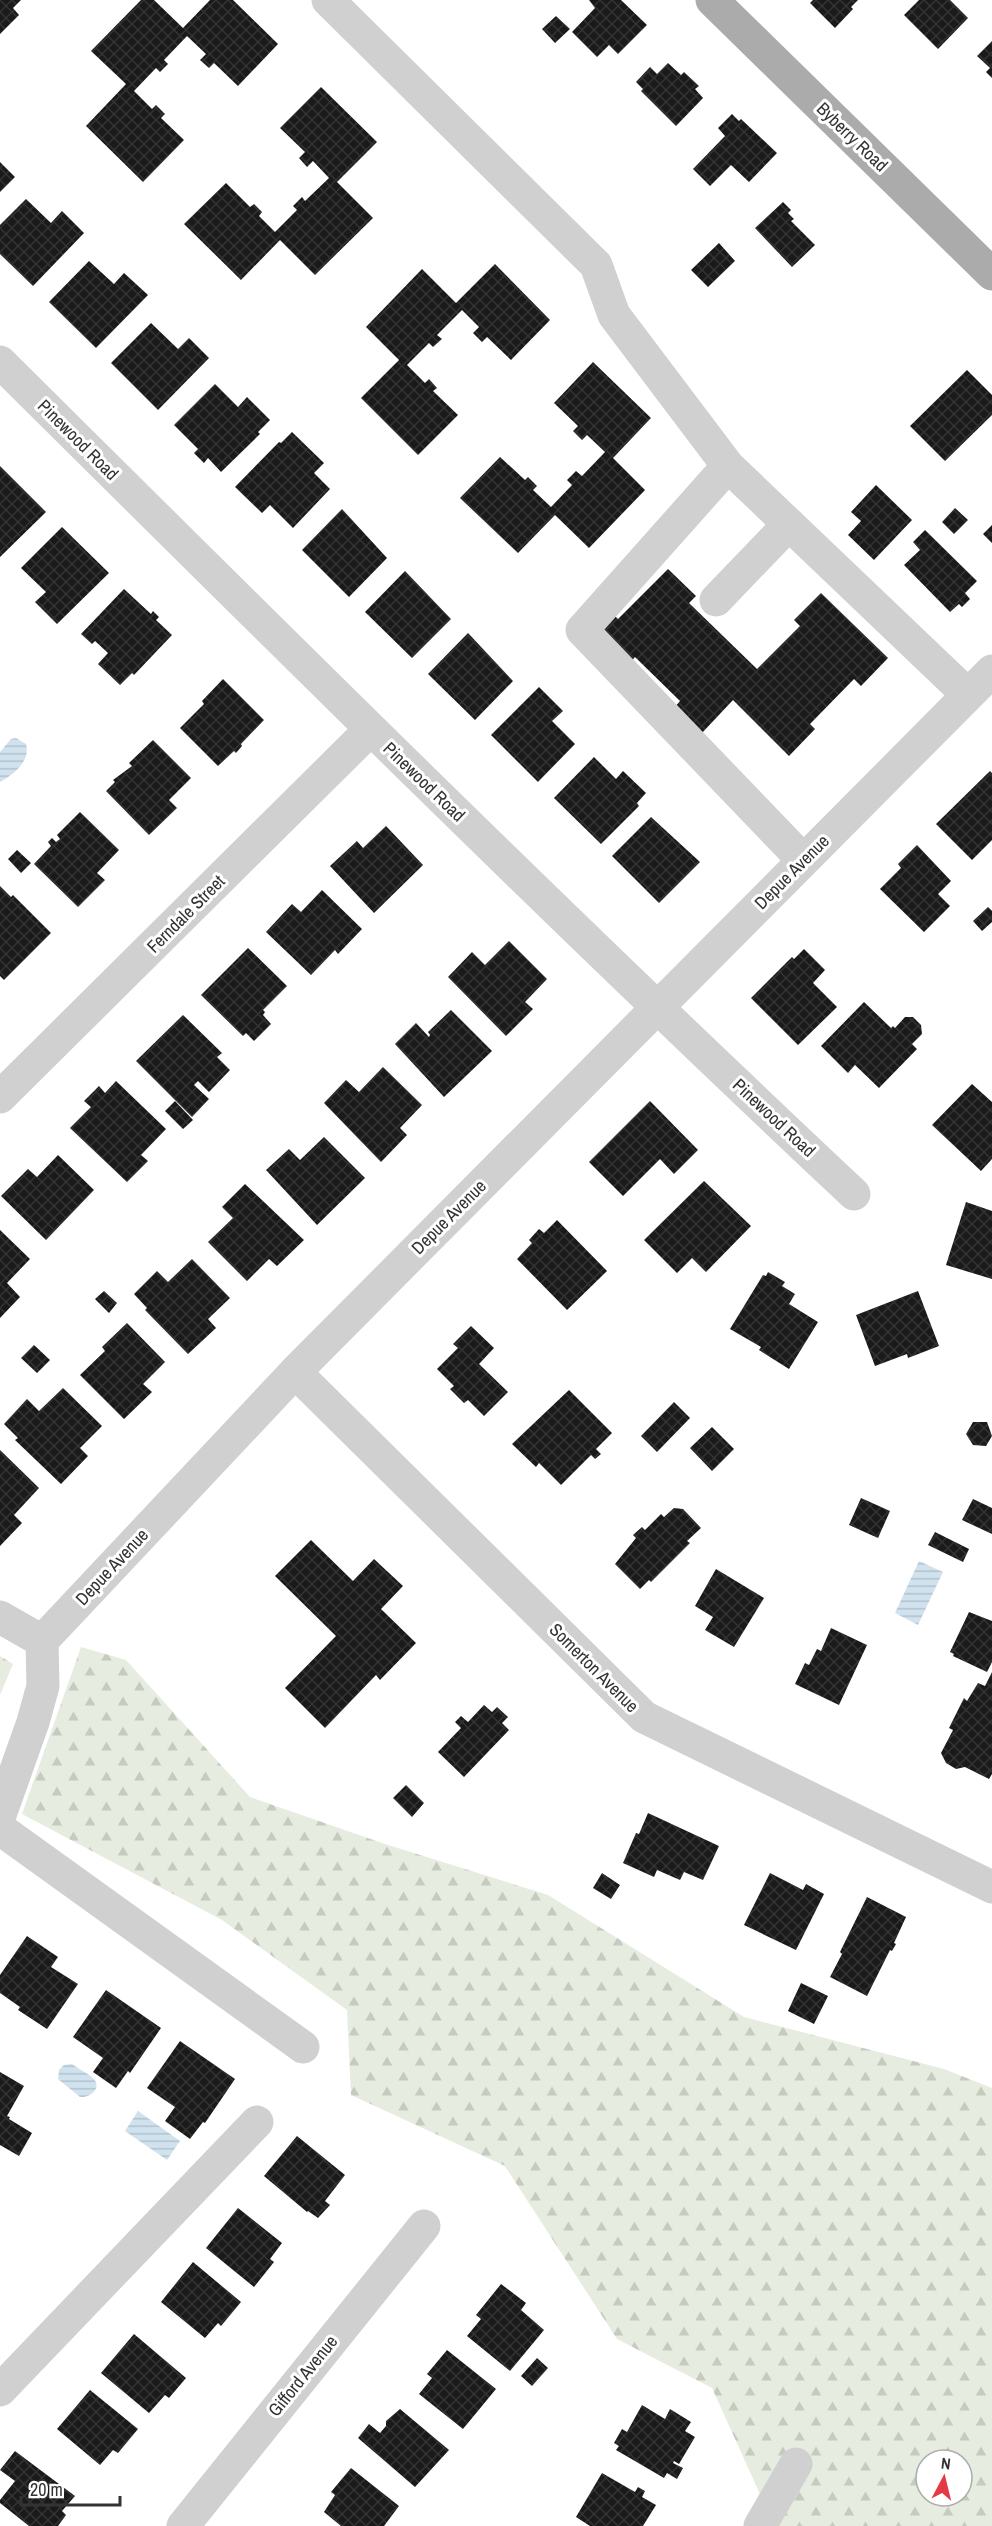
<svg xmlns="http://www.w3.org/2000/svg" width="992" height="2526" viewBox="0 0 992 2526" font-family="'Archivo Narrow',sans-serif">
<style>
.forest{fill:url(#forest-firs);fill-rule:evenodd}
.water{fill:url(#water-rules)}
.building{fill:url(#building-cross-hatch)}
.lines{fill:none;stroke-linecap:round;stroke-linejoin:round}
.minor{stroke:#d0d0d0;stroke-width:33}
.major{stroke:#ababab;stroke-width:33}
.labels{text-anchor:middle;stroke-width:6;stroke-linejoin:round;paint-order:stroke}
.street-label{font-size:18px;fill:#333;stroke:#fff}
</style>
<defs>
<pattern id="forest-firs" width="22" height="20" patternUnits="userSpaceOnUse" patternTransform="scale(1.5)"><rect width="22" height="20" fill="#e6ecdf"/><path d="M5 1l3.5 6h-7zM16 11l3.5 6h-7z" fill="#c6cbc0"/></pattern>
<pattern id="water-rules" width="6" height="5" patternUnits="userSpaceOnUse" patternTransform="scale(1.5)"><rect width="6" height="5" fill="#cfe2ee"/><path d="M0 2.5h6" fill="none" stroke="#b2c2cd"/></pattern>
<pattern id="building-cross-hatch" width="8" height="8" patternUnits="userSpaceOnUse" patternTransform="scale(1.5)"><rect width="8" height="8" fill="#1a1a1a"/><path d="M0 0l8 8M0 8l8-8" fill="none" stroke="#333"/></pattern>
</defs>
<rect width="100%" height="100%" fill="#fff"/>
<path class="forest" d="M81 1647 126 1660 250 1797 385 1844 548 1895 744 2017 944 2069 992 2088V2526H770L759 2492 712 2388 617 2339 505 2166 351 2095 347 2010 222 1920 22 1814ZM926 2460H962V2496H926Z
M0 1656 13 1664 0 1695Z"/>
<path class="water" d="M16 738 26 744C31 761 13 775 0 782V752L11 739Z
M919 1561 943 1572 918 1625 895 1613Z
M72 2064C78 2069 88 2073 93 2078 103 2088 90 2098 80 2097L58 2079 59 2070 64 2065Z
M138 2111 180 2141 167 2160 125 2131Z"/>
<path class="building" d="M0 0H21L13 8 19 15 0 34Z
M141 0H154L183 28 210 0H233L278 44 238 86 214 63 209 68 200 60 206 54 187 36 164 60 168 64 160 72 156 68 134 91 152 109 156 105 165 114 161 118 184 140 143 182 86 126 126 84 91 51Z
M589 0H621L647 25 618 54 609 45 597 57 572 32 595 8Z
M813 0H858L851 7 853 9 835 28 810 3Z
M919 0H950L968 18 938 49 904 15Z
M556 16 570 29 555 43 542 29Z
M992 41V78L986 72 990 68 977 56Z
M668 63 681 75 684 72 699 86 695 89 703 98 676 126 641 91 643 89 636 82 650 67 657 74Z
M321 87 377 142 337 182 373 218 315 275 280 240 241 280 184 224 226 183 250 207 254 204 262 212 259 216 275 232 297 210 293 206 302 197 305 201 329 178 313 161 307 167 299 158 305 152 280 128Z
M732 114 739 121 741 119 777 153 749 182 731 165 710 186 693 169 725 136 718 128Z
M0 162 15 177 0 192Z
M26 199 51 223 62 211 84 233 33 286 0 254V225Z
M783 202 791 210 788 213 794 219 791 221 815 245 792 267 755 228Z
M719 243 735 261 708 287 691 270Z
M89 261 114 284 124 273 148 295 96 348 49 302Z
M495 264 550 320 511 360 487 337 482 342 473 333 479 327 462 310 437 335 442 339 433 347 429 343 407 365 425 383 429 379 437 388 433 391 458 415 418 455 361 398 399 360 366 327 422 269 456 303Z
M151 323 178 349 189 338 209 358 158 410 111 363Z
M593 362 651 418 613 458 645 490 589 548 555 515 518 553 460 498 500 457 525 480 528 477 537 486 533 490 551 507 572 485 567 480 576 471 582 476 605 452 587 435 582 440 573 431 578 426 554 403Z
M967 370 992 395V415L945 461 910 426Z
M215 384 238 407 247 397 270 420 258 432 260 434 221 472 208 458 204 463 194 453 198 449 174 425Z
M292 432 324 463 314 473 330 489 293 528 270 505 262 513 235 487 279 442 281 443Z
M0 466 46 512 0 557Z
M876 485 912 520 874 560 848 535 861 521 851 512Z
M955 508 968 520 954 534 942 522Z
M342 509 387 558 349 597 302 550Z
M992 525V543L983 534Z
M62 527 109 573 57 624 35 602 46 592 21 568Z
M925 530 977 581 965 593 970 599 962 607 959 604 950 612 904 565 920 550 913 542Z
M668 569 696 596 689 603 757 669 800 626 794 620 821 593 888 658 861 686 854 679 810 724 815 729 789 756 733 700 701 734 674 708 680 701 635 657 630 663 590 625 607 608 618 619Z
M405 571 451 619 412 658 365 612Z
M124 589 151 614 153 611 159 617 156 620 172 635 134 675 132 673 120 685 98 664 108 653 95 641 92 644 81 634Z
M468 633 513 681 475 720 428 674Z
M223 679 264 720 241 744 242 746 236 753 234 751 218 766 180 728 204 704 202 701Z
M539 687 563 711 552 721 575 744 538 782 491 735Z
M153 740 191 778 169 800 177 808 149 835 106 791 115 782 113 780 132 766 129 763Z
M594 757 616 779 623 771 646 793 637 803 639 806 601 844 554 798Z
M990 771 992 773V840L972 860 936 824Z
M80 812 119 850 97 873 105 880 78 907 34 864 51 846 48 842 52 838 56 842 60 839 57 835Z
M651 817 700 862 659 903 612 856Z
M386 826 423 865 374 913 330 866 357 841 363 848Z
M917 845 951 881 938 894 950 906 924 932 880 889 901 868 898 864Z
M17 850 31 863 21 873 8 859Z
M0 886 11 897 13 895 51 933 4 980 0 976Z
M322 890 362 929 338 954 335 950 311 975 266 932 292 904 301 912Z
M988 907 992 911V922L982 931 973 921Z
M509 941 547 979 525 1002 533 1009 506 1036 448 977 472 952 485 965Z
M248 948 287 986 263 1010 265 1012 263 1015 271 1024 254 1041 246 1033 243 1036 201 995Z
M804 949 825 970 813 983 837 1007 798 1045 751 998 792 957 794 959Z
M864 1002 891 1028 893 1026 895 1028 905 1017H913L921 1025 922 1034 912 1044 917 1049 879 1088 855 1065 848 1073 821 1046Z
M451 1010 492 1051 444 1097 395 1044 416 1023 429 1037 430 1035 428 1032Z
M183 1015 222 1053 217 1057 230 1070 209 1092 198 1081 194 1085 209 1099 192 1117 136 1061Z
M383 1067 422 1105 400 1128 407 1135 381 1162 324 1103 346 1080 359 1092Z
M116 1081 166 1129 141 1155 148 1161 127 1182 70 1128 91 1107 84 1101 99 1086 105 1093Z
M972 1084 992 1102V1159L981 1171 932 1125Z
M175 1101 193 1120 183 1129 165 1111Z
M650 1101 698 1150 674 1174 660 1159 623 1196 589 1162Z
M324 1137 365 1178 317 1225 266 1170 289 1149 300 1160Z
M58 1155 94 1190 46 1240 1 1196 28 1169 37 1177Z
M704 1181 751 1226 706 1272 692 1258 677 1273 644 1240Z
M245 1184 304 1240 277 1266 269 1259 247 1281 208 1242 233 1218 222 1207Z
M966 1202 992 1211V1279L946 1265Z
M557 1220 607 1271 567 1310 517 1259 532 1243 529 1240 539 1229 544 1233Z
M0 1230 30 1259 7 1283 20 1297 0 1318Z
M192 1259 230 1298 208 1319 216 1328 188 1354 145 1310 147 1308 134 1294 157 1271 168 1282Z
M768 1272 785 1282 782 1286 795 1294 789 1304 818 1322 789 1369 759 1350 761 1347 730 1329 763 1275 766 1276Z
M104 1291 117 1303 109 1313 95 1299Z
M918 1291 939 1346 908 1358 907 1354 875 1366 856 1315Z
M127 1323 165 1362 143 1384 152 1392 124 1419 80 1375 105 1351 102 1347Z
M471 1326 494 1348 479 1364 508 1392 484 1416 468 1400 464 1403 450 1389 454 1386 437 1369 458 1348 453 1344Z
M34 1345 50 1360 37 1373 21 1358Z
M63 1388 102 1426 80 1448 88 1456 61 1484 15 1440 18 1438 4 1424 27 1399 39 1411Z
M569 1390 612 1433 596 1449 601 1454 595 1459 591 1455 561 1485 539 1463 536 1467 512 1444Z
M674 1402 690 1418 657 1452 641 1436Z
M973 1422H987L992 1436 986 1446 973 1445 966 1434Z
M712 1427 734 1449 712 1471 690 1448Z
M0 1450 39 1488 14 1515 22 1523 0 1546Z
M861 1498 890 1511 878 1538 849 1525Z
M973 1499 992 1508V1534L962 1520Z
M674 1508 683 1509 701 1528 687 1541 690 1543 651 1582 649 1580 640 1589 615 1564 636 1538 633 1535 642 1527 645 1530 661 1514 664 1517Z
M935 1532 969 1549 963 1562 928 1545Z
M311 1540 353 1581 374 1559 403 1586 381 1609 416 1643 380 1680 376 1675 325 1728 285 1688 336 1636 275 1576Z
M716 1569 764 1598 734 1647 705 1630 713 1617 695 1606Z
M969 1612 992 1621V1662L987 1672 953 1656 954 1654 950 1652Z
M831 1628 867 1645 839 1705 795 1684 805 1663 809 1665 817 1649 821 1651Z
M992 1672V1774L989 1779 965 1767 956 1769 946 1763 941 1753 953 1730 949 1728 964 1698 967 1701 978 1683 985 1686Z
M484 1705 492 1712 497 1707 508 1717 502 1723 509 1730 464 1777 438 1752 461 1728 455 1722 461 1716 468 1722Z
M406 1785 424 1803 412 1817 393 1798Z
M648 1813 719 1846 703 1880 684 1872 680 1880 657 1870 654 1877 623 1863 636 1833 639 1834Z
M602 1873 620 1885 611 1899 593 1888Z
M770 1873 803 1890 806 1884 824 1894 796 1950 744 1925Z
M867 1897 906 1917 894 1943 896 1944 892 1951 890 1950 867 1996 830 1977 842 1954 840 1952Z
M27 1936 58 1957 51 1967 78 1984 47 2029 18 2010 20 2007 0 1993V1975Z
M801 1983 828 1996 814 2024 788 2011Z
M106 1990 161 2028 130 2073 128 2071 116 2088 93 2072 103 2058 73 2037Z
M180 2041 235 2079 205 2123 203 2122 190 2139 165 2121 175 2107 147 2088Z
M0 2072 24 2086 7 2116 10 2117 9 2119 32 2133 19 2156 0 2145Z
M297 2136 345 2175 325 2201 330 2205 318 2218 308 2211 307 2212 264 2176Z
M238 2208 282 2243 270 2259 274 2262 254 2287 206 2248Z
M193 2262 241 2302 221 2326 218 2323 205 2338 161 2302Z
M501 2284 526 2303 521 2310 544 2330 510 2371 467 2336 481 2319 476 2315Z
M134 2334 186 2378 169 2398 165 2395 149 2413 101 2373Z
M447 2350 496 2389 463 2429 419 2394 432 2378 427 2374Z
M537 2358 548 2368 532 2386 521 2376Z
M90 2390 138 2429 118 2453 113 2450 100 2465 57 2429Z
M642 2405 665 2419 670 2409 691 2422 685 2431 695 2437 679 2464 674 2461 673 2463 683 2468 677 2479 667 2473 664 2478 616 2450 619 2446 614 2443 622 2429 627 2432Z
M400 2409 449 2450 415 2487 358 2438 369 2424 380 2433 386 2426V2421Z
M15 2451 75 2496 62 2511 66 2515 58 2526H29L0 2503V2500L15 2481 0 2470Z
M351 2468 399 2506 384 2526H341L324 2512 335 2495 331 2492Z
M602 2473 635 2492 638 2487 645 2491 642 2497 656 2505 643 2526H590L576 2517Z"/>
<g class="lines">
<path class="minor" d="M328 0 596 265 614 315 728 466 968 695
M0 362C282 642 564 922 854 1194
M728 466 582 630 803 860
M716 600 789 524
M0 1097 370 730
M295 1372 644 1717 992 1887
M0 1617 42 1641
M0 1815 33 1722 43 1686 42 1641 295 1372 992 671
M0 1829 303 2047
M0 2390 257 2122
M183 2526 424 2226
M760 2526 796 2464"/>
<path class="major" d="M712 0 992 274"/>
</g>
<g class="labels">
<g class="street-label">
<text transform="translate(852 137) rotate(44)" y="6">Byberry Road</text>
<text transform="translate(78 440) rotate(45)" y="6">Pinewood Road</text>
<text transform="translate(424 782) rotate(44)" y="6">Pinewood Road</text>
<text transform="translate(792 872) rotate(-45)" y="6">Depue Avenue</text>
<text transform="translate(186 914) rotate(-45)" y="6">Ferndale Street</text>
<text transform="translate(774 1118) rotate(43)" y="6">Pinewood Road</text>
<text transform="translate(449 1217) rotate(-45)" y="6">Depue Avenue</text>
<text transform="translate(112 1567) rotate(-47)" y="6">Depue Avenue</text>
<text transform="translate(594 1668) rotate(45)" y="6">Somerton Avenue</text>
<text transform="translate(303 2376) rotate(-51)" y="6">Gifford Avenue</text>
</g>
</g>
<g transform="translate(944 2478) rotate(7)"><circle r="28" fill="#ffffff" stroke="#adadad" stroke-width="1.5"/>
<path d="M0-4.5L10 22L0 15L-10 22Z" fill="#e63946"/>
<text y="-9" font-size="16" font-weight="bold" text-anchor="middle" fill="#333333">N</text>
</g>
<path d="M21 2496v9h99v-9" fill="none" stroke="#333333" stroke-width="3"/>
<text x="30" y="2496" font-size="18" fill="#333333" stroke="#ffffff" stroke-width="4.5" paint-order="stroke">20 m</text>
</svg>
